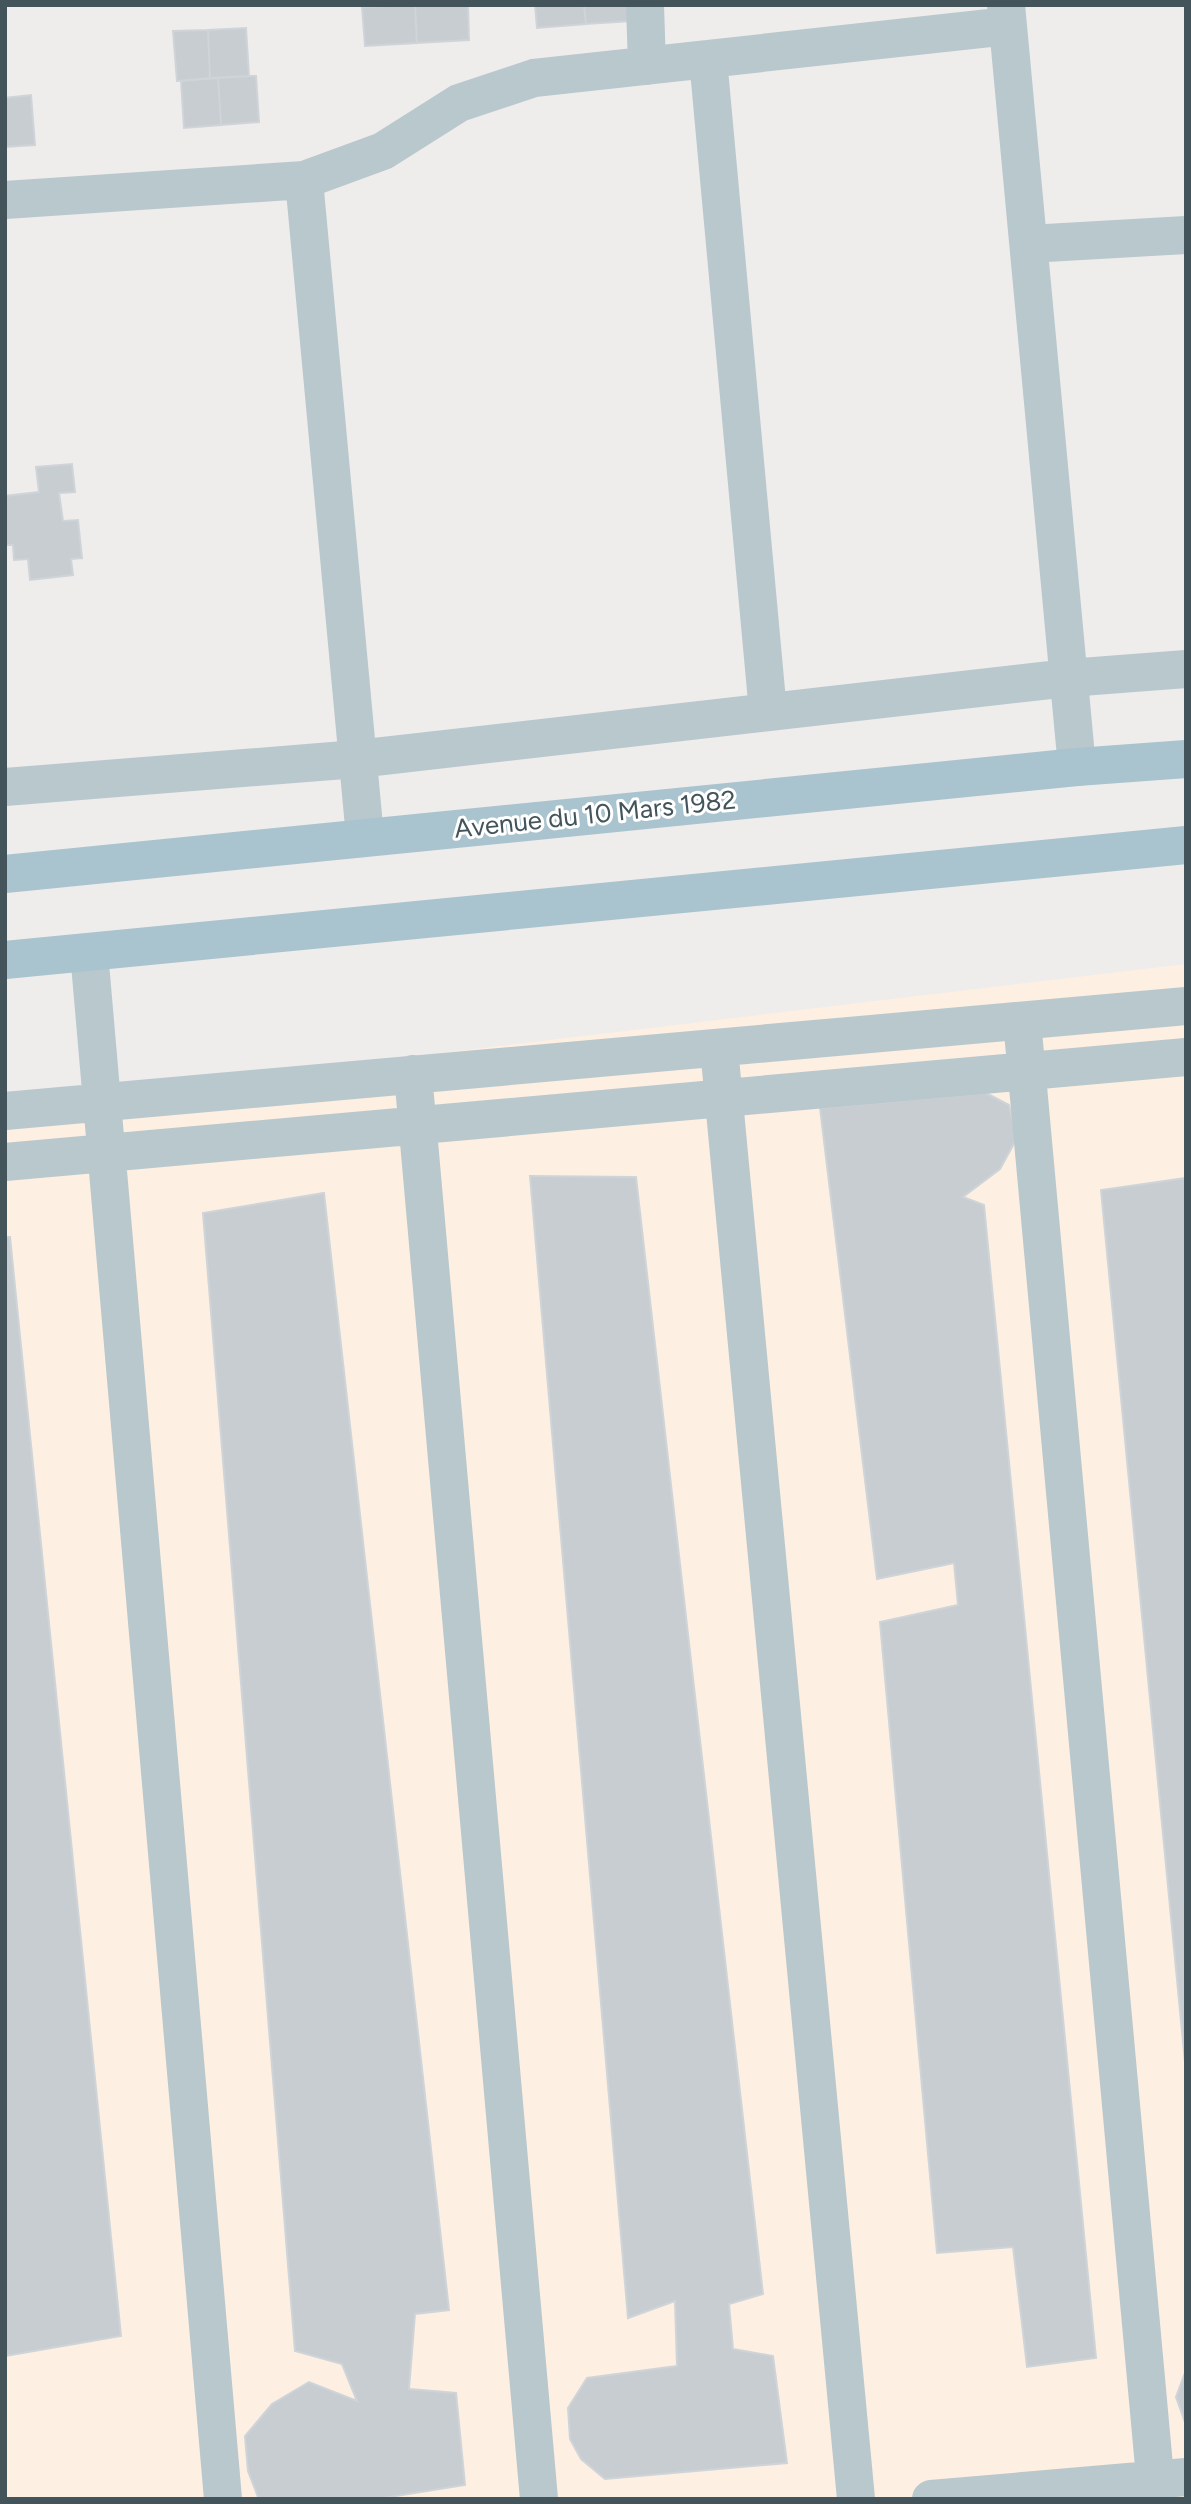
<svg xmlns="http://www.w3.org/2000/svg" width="1191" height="2504" viewBox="0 0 1191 2504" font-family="Figtree,sans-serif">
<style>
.commercial{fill:#fdefe2}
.building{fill:#c8cdd2;stroke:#cfd4d9;stroke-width:2}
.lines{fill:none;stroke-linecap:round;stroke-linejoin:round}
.minor{stroke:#b9c8cd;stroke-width:38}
.major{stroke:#a9c4ce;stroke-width:38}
.labels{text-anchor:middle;stroke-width:6;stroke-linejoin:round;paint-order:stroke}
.street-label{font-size:26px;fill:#43555b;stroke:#fff}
</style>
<rect width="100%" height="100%" fill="#efecec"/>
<path class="commercial" d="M1186 964V2499H5V1105Z"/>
<path class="building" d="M415 5 417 43 365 46 362 7Z
M415 5H468L469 40 417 43Z
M535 5H584L586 24 537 28Z
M584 5H630L632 21 586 24Z
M246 28 249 76 210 78 208 30Z
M208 30 210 78 177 81 173 31Z
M249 76H256L259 122 221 125 218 78Z
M218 78 221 125 184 128 181 81Z
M31 95 35 145 5 147V98Z
M72 464 75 492 59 493 63 521 78 520 82 558 71 559 73 575 30 580 28 559 14 560 13 545H5V496L39 492 36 467Z
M986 1093 1009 1105 1017 1138 1000 1169 963 1197 984 1205 1096 2358 1027 2367 1013 2247 937 2253 880 1622 958 1605 954 1563 877 1579 820 1108Z
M530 1176 636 1177 763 2294 729 2304 733 2349 773 2356 787 2463 605 2479 581 2459 570 2439 568 2408 587 2378 677 2366 675 2301 628 2318Z
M1186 1178V2073L1101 1190Z
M324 1193 449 2310 415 2314 409 2389 456 2393 465 2485 377 2499H262L258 2497 248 2471 245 2436 272 2404 309 2382 357 2401 342 2364 295 2351 203 1213Z
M5 1237H10L121 2336 5 2356Z
M1186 2370V2425L1176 2397Z"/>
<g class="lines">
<path class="minor" d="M645 5 647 66
M1006 5 1077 767
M708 59 768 712
M304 180 365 837
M5 200 304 180 383 151 459 103 534 78 1008 26
M1029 244 1186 235
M5 787 357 759 1068 678 1186 669
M89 952 223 2499
M1022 1021 1157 2499
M719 1048 856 2499
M413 1074 539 2499
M5 1111 1186 1006
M5 1162 1186 1057
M931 2499 1186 2477"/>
<path class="major" d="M5 874 1077 767 1186 759
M5 960 1186 845"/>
</g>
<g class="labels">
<g class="street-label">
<text transform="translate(595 814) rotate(-6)" y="9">Avenue du 10 Mars 1982</text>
</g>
</g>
<rect width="1191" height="2504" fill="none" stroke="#43555b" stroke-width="14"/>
</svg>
